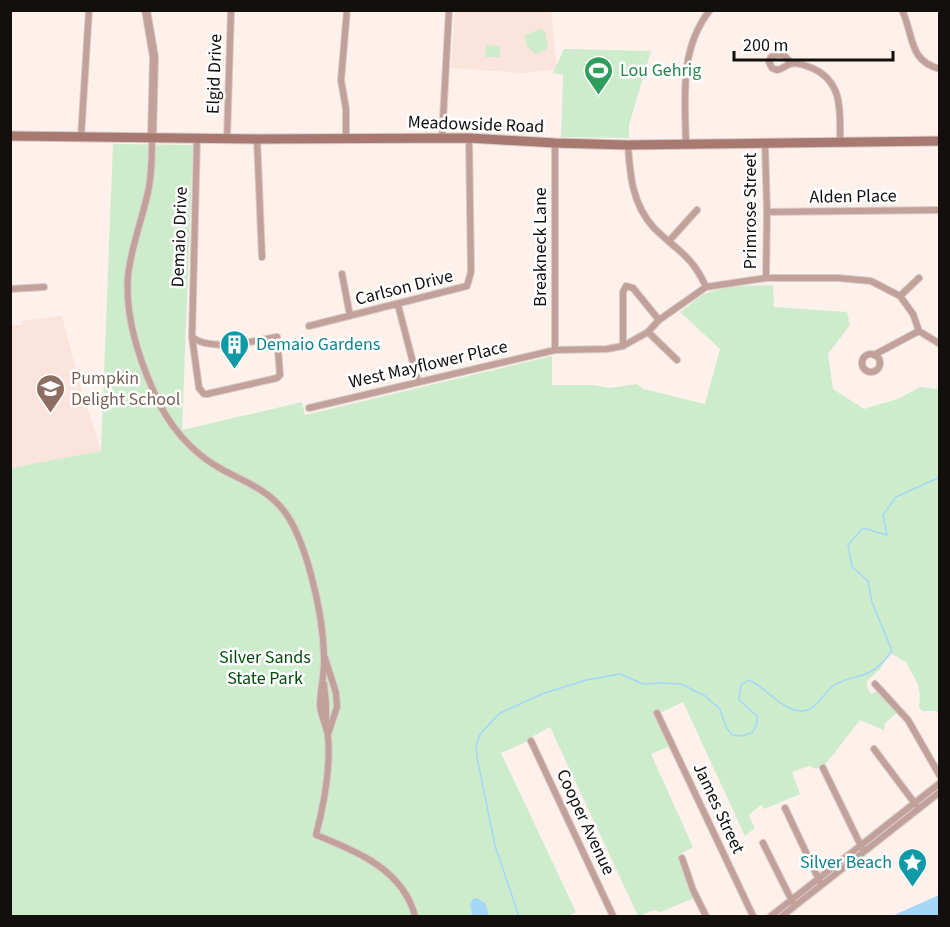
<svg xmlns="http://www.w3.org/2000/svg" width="950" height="927" viewBox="0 0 950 927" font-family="'Source Sans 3',sans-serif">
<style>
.built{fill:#fae4db}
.green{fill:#cdeccc}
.water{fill:#a4d7f8}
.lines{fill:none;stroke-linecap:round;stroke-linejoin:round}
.stream{stroke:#a4d7f8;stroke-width:1.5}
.minor-casing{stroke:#d8ccc7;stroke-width:8}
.tertiary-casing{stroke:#d8ccc7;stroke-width:10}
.secondary-casing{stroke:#d8ccc7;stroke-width:11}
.minor{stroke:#c2a19b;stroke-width:6}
.tertiary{stroke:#c2a19b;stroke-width:8}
.secondary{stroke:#a77970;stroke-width:9}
.labels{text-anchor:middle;stroke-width:5;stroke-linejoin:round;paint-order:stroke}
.leisure-label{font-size:18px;fill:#27864d;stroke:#fff;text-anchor:start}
.street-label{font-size:18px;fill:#130f0d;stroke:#fff}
.culture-label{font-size:18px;fill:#0d838f;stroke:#fff;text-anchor:start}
.education-label{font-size:18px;fill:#785e54;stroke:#fff;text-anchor:start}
.park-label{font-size:18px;fill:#004d0b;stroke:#fff}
</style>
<rect width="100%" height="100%" fill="#fef0eb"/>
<path class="built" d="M455 11H551L557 69 523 73 451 68Z
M62 316 78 378 101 451 11 468V325H22V321Z"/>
<path class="green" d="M541 29 545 31 548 47 544 51 536 54 527 47 525 35Z
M486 45 500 46V57H485Z
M564 49 651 51 629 125V138L561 137 563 75 553 73Z
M113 144 193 145 182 430 302 402 305 415 552 356V385H593L610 388 637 384 644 389 705 404 720 349 680 312C689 306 697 297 707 293 727 285 752 286 773 285L774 307 847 312 850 325 828 354 833 389 864 409 898 399 920 387 939 389V713L935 711H923L919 708 920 696 918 684 906 662 890 653 880 669 867 681V687L871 694 876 691 897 713 885 723 884 730 860 720 825 765 816 769 809 766 792 772 800 794 764 809 761 805 752 812 749 816 755 828 745 836 683 702 656 715 670 746 651 754 693 847 682 853 680 861 694 898 661 912 654 910 638 916 550 727 528 739V741L501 753 576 912 567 916H11V468L101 451Z"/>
<path class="water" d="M939 895V916H892Z
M476 898 485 903 489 916H472L470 904 473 899Z"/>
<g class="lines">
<path class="stream" d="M519 916 495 846 477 757 476 747 480 734 500 713 542 694 586 680 620 674 643 684 660 683 681 684 705 696 720 709 726 727 732 735 742 736 753 732 757 723V716L739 700 741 685 749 680C765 687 783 711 801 711 815 712 823 694 833 686 844 678 857 678 868 673 879 668 886 659 892 651L872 602 868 581 852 567 848 545 863 528 887 535 883 515 896 497 940 477"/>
<defs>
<path id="minor" d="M902 10C914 35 908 61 940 69
M791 63 785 56 779 54 771 57 769 62 772 68 777 70C782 69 785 66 790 64 795 62 807 66 812 68 844 82 840 113 840 142
M81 137 89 10
M152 138C152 156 152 174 148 192 142 220 131 247 128 276 125 313 138 356 153 390 167 424 191 453 223 470 242 480 262 488 277 503 306 530 323 616 324 656 325 673 320 689 320 706 321 717 327 726 328 737 331 770 324 804 316 835 357 851 403 870 415 916
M346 138V109L341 80 347 10
M442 138 449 10
M227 139 231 10
M257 139 262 257
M555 143V350
M765 143 767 212 766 278
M686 144C685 98 679 49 710 10
M628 145C630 175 632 204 654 228 676 250 692 255 706 287
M767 212 940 210
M669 241 697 210
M342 274 350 316
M10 289 44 287
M900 296 919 278
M398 305 418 382
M309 326 467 286 471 272 469 138
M648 332 677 360
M192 337C210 352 255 341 277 337L280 375 277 378 207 394H204L199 388 192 337 197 138
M623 346V292L626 286 633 288 659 320
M862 363a9 9 0 1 1 18 0a9 9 0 1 1-18 0Z
M874 355 919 331
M309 408 555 350 607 349 623 346 648 332 659 320 706 287 766 278H838L871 281 900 296 913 314 919 331 940 344
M325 658 336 693 337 707 328 734
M324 684 326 703V724
M875 684 908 720 940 776
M657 713 753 916
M531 741 613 916
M874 749 916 805
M823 768 862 848
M785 808 820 882
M763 843 793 903
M682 858 693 890 706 916
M771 916 940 783
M782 916 940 792"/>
<path id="tertiary" d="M146 10 154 57 152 138"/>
<path id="secondary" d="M10 136 257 139 469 138 555 143 628 145 940 141"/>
</defs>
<use href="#minor" class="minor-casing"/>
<use href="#tertiary" class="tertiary-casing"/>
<use href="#secondary" class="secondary-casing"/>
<use href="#minor" class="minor"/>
<use href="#tertiary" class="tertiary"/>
<use href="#secondary" class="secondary"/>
</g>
<defs>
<symbol id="stadium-pin" viewBox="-11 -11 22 30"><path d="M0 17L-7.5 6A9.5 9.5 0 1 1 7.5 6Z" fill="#2e9e5b" stroke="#fff"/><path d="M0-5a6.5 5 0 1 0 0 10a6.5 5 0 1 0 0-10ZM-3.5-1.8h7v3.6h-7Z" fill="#fff"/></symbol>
<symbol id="building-pin" viewBox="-11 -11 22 30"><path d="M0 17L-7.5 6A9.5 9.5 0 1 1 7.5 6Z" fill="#0f9aa8" stroke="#fff"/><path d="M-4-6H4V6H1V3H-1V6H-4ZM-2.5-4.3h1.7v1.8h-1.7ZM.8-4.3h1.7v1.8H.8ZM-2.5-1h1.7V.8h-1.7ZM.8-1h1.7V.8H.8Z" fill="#fff"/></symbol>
<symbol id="school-pin" viewBox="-11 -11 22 30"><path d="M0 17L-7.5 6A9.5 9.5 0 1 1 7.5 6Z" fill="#8d6e63" stroke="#fff"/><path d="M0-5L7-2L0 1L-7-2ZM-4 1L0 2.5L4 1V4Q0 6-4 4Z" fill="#fff"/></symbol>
<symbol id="sight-pin" viewBox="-11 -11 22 30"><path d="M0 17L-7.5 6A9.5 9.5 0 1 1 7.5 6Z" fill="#0f9aa8" stroke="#fff"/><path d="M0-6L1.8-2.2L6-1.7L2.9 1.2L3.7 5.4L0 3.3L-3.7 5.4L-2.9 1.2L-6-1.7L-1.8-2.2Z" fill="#fff"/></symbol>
</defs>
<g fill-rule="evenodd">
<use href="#stadium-pin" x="582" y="54" width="33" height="45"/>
<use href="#building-pin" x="218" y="328" width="33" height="45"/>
<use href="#school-pin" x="34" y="372" width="33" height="45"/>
<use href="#sight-pin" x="896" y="846" width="33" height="45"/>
</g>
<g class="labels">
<g class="leisure-label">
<text x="620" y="76">Lou Gehrig</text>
</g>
<g class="street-label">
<text transform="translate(214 74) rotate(-88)" y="6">Elgid Drive</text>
<text transform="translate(476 124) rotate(2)" y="6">Meadowside Road</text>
<text transform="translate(853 196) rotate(-1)" y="6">Alden Place</text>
<text transform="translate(750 211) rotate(-90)" y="6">Primrose Street</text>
<text transform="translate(179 237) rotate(-88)" y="6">Demaio Drive</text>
<text transform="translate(540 247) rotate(-90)" y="6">Breakneck Lane</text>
<text transform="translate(404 287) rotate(-14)" y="6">Carlson Drive</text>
<text transform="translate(428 364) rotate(-13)" y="6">West Mayflower Place</text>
<text transform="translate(719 808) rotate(65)" y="6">James Street</text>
<text transform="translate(586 822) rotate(65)" y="6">Cooper Avenue</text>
</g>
<g class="culture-label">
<text x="256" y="350">Demaio Gardens</text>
<text x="892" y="868" text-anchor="end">Silver Beach</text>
</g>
<g class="education-label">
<text x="71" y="384">Pumpkin<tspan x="71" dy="21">Delight School</tspan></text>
</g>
<g class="park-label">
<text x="265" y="663">Silver Sands<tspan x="265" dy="21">State Park</tspan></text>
</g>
</g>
<rect width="950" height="927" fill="none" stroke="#130f0d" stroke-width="24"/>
<path d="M734 51v9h159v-9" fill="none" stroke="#130f0d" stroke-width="3"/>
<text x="743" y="51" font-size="18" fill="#130f0d" stroke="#ffffff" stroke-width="4.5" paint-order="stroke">200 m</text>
</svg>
